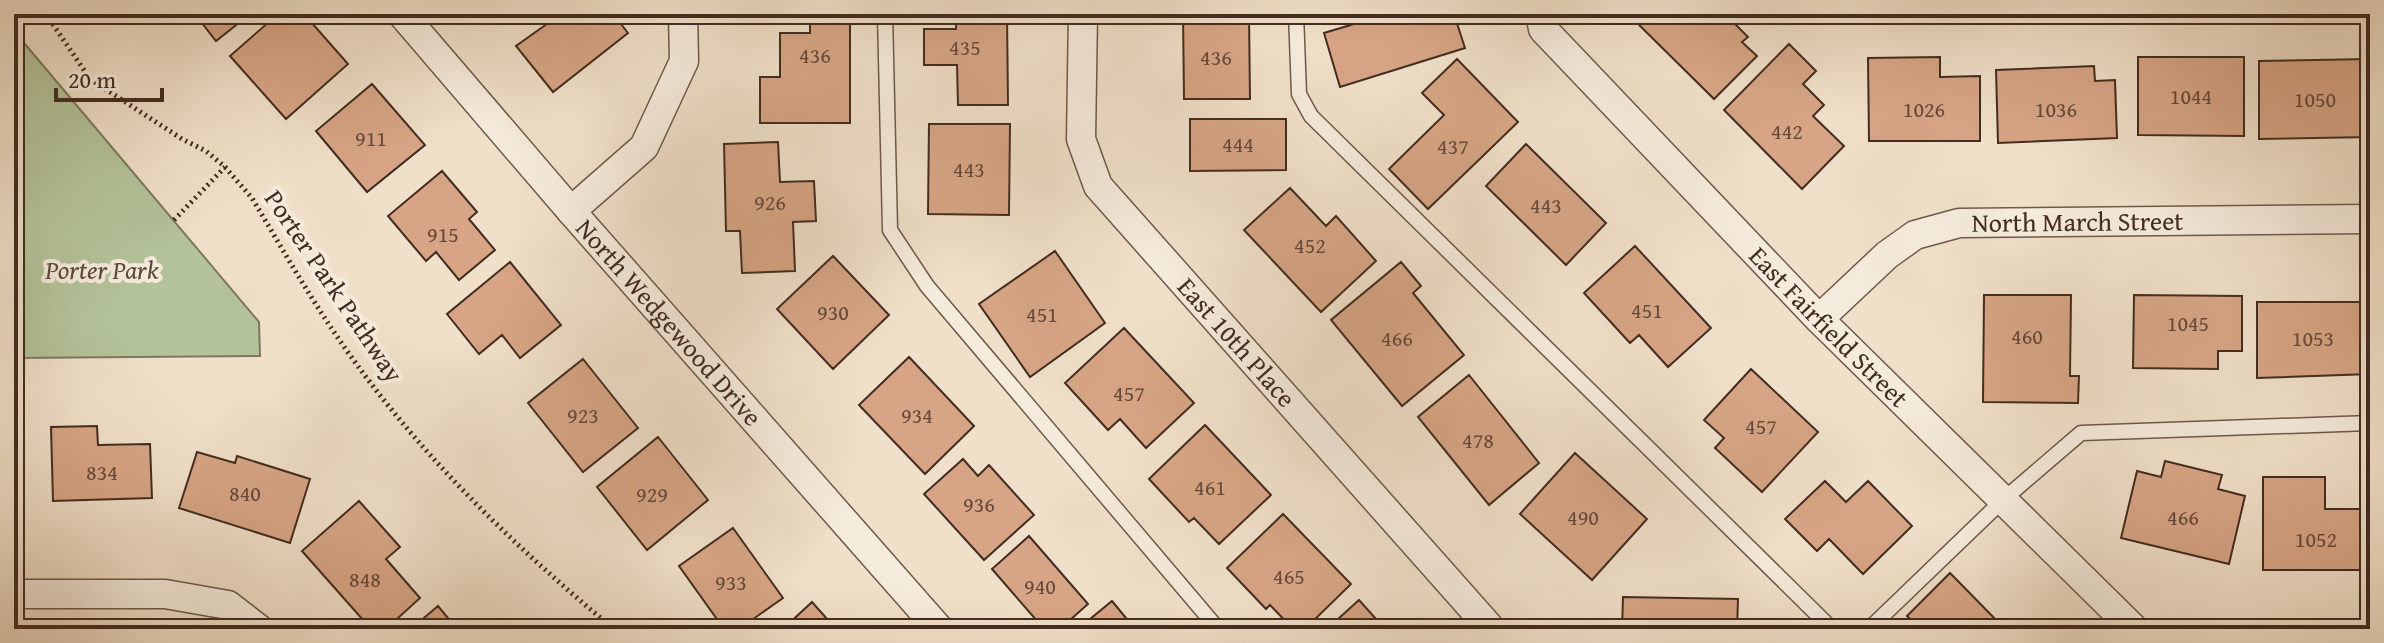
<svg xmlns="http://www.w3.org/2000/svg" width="2384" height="643" viewBox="0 0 2384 643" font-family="'Gentium Book Plus',serif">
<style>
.green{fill:#b4c39b;stroke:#7c785e;stroke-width:2}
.building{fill:#d7a585;stroke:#432c21;stroke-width:2}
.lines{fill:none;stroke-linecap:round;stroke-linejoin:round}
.service-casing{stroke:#6e594b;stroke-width:17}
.minor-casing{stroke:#6e594b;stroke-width:31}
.path{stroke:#432c21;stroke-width:5;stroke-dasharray:2 4;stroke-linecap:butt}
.service{stroke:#f5ebdc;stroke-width:14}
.minor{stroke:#f5ebdc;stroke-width:28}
.labels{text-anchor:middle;stroke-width:8;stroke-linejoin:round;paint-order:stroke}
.number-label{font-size:22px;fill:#684a3a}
.street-label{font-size:26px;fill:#432c21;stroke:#f5ebdc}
.park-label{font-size:26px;font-style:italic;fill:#5a4a39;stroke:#f5ebdc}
</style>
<rect width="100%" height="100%" fill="#f0e0c9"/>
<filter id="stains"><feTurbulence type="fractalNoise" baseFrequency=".0025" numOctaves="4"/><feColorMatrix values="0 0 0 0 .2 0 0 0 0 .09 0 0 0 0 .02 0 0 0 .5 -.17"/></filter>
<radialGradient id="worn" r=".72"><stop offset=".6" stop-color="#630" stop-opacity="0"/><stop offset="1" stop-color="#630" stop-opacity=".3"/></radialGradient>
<path class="green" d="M14 31 259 322 260 356 14 358Z"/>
<path class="building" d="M195 14H250L216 41Z
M278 14H304L348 64 286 119 230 56Z
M561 14H613L628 33 553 92 516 46Z
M956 14H1007L1008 105H958L957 65H924V29H956Z
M1183 14H1249L1250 99H1184Z
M1387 14H1454L1465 48 1340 87 1324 33Z
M1628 14H1725L1748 37 1742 42 1757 56 1714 99Z
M810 24H850V123H760V77H780V33H810Z
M1789 44 1816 71 1803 84 1824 105 1813 116 1844 146 1802 189 1724 110Z
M1940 57V77L1980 76V141H1869L1868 58Z
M2138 57H2244V136L2138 135Z
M1457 59 1518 122 1428 209 1389 169 1444 115 1422 93Z
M2370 59V137L2259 139V61Z
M2094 66 2095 81 2115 80 2117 138 1998 143 1996 70Z
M372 84 425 145 367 192 316 131Z
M1190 119H1286V170L1190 171Z
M929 124H1010L1009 215 928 214Z
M778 142 780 182 814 181 816 221 793 222 795 271 742 273 740 231H726L724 144Z
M1526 144 1606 223 1566 265 1486 186Z
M442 171 477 212 469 219 495 250 459 280 436 252 426 261 388 216Z
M1290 188 1326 226 1336 216 1376 261 1321 312 1244 230Z
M1635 246 1711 328 1668 367 1639 335 1630 343 1584 293Z
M1055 251 1105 323 1030 377 979 304Z
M833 256 889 315 833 369 777 309Z
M510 262 561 325 520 358 502 335 479 354 447 314Z
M1401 262 1421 286 1413 293 1464 355 1402 406 1331 320Z
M1984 295H2071L2070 376H2079L2078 403 1983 402Z
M2134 295 2242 296V351H2218V369L2133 368Z
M2257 302H2370V374L2257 378Z
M1124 328 1194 403 1146 448 1120 419 1108 430 1065 383Z
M909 357 974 426 925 474 859 405Z
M583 359 638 428 583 472 528 403Z
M1751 369 1818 432 1762 492 1715 448 1724 438 1704 420Z
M1469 375 1539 463 1489 505 1418 417Z
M1205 425 1271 495 1219 544 1194 518 1189 522 1149 479Z
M97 426 98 445 150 444 152 498 53 501 51 427Z
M658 437 708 500 647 550 597 487Z
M14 447H18L20 504H14Z
M197 452 235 463 237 456 310 479 290 543 179 508Z
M1575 453 1647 519 1592 580 1520 514Z
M963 459 978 476 989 465 1034 515 984 560 924 494Z
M2165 461 2222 475 2218 489 2245 496 2229 564 2121 538 2137 471 2161 477Z
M2263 477H2325V509H2370V570H2263Z
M1825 481 1846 502 1868 481 1912 526 1863 574 1829 539 1817 551 1785 519Z
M359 501 400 547 386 559 420 598 386 629H371L302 551Z
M1283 514 1351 584 1305 629H1293L1270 605 1266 609 1227 568Z
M733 528 783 598 739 629H724L679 566Z
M1029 536 1088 604 1060 629H1044L992 569Z
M1950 573 2005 629H1920L1907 616Z
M1623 597 1738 599 1737 629H1622Z
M1359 600 1385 629H1327Z
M1112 601 1135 629H1078Z
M812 602 836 629H783Z
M438 606 457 629H411Z"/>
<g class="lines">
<defs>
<path id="service" d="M885 14 890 230 927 286 1218 629
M1296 14 1299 94 1311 116 1832 629
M1869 629 2003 500 2081 433 2370 423"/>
<g id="minor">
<path id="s1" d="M402 14 571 211 939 629"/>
<path id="s2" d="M1083 14 1081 139 1098 186 1491 629"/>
<path id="s3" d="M1540 14 1543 29 1819 319 2134 629"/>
<path d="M571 211 644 147 684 61 683 14"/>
<path id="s4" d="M1819 319 1887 255 1915 235 1959 223 2370 219"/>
<path d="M14 594H165L228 605 259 629"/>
</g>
</defs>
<use href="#service" class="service-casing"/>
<use href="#minor" class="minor-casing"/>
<path class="path" d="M46 14 90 79 182 139 206 151 225 167 252 198C277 240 301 282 328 323 404 439 507 541 614 629
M174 220 225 167"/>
<use href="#service" class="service"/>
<use href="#minor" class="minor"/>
</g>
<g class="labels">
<g class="number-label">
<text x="965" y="55">435</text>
<text x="815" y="63">436</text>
<text x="1216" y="65">436</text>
<text x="2191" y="104">1044</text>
<text x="2315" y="107">1050</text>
<text x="1924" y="117">1026</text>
<text x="2056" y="117">1036</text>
<text x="1787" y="139">442</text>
<text x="371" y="146">911</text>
<text x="1238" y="152">444</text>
<text x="1453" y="154">437</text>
<text x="969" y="177">443</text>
<text x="770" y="210">926</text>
<text x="1546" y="213">443</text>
<text x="443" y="242">915</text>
<text x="1310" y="253">452</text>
<text x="1647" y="318">451</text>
<text x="833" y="320">930</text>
<text x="1042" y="322">451</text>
<text x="2188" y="331">1045</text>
<text x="2027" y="344">460</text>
<text x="1397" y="346">466</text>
<text x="2313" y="346">1053</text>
<text x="1129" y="401">457</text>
<text x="583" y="423">923</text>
<text x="917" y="423">934</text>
<text x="1761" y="434">457</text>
<text x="1478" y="448">478</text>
<text x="102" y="480">834</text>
<text x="1210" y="495">461</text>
<text x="245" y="501">840</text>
<text x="652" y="502">929</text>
<text x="979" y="512">936</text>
<text x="1583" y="525">490</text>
<text x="2183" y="525">466</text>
<text x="2316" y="547">1052</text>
<text x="1289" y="584">465</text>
<text x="365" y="587">848</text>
<text x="731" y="590">933</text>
<text x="1040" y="594">940</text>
</g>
<g class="street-label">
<text dy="9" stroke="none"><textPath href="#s4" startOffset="292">North March Street</textPath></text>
<text transform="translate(334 286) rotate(56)" y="9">Porter Park Pathway</text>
<text dy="9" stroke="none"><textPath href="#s1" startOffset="408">North Wedgewood Drive</textPath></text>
<text dy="9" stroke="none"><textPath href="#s3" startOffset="428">East Fairfield Street</textPath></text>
<text dy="9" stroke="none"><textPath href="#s2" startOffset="384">East 10th Place</textPath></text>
</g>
<g class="park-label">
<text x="102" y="279">Porter Park</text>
</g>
</g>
<rect width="2384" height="643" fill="none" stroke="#f0e0c9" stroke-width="48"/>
<rect x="16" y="16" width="2352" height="611" fill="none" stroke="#432c21" stroke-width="4"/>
<rect x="24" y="24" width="2336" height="595" fill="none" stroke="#432c21" stroke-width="2"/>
<path d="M56 88v12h106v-12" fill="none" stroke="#432c21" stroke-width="4"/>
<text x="68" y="88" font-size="24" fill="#432c21" stroke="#f5ebdc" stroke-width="6" paint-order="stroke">20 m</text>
<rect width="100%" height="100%" filter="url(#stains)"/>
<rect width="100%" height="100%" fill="url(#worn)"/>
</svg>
